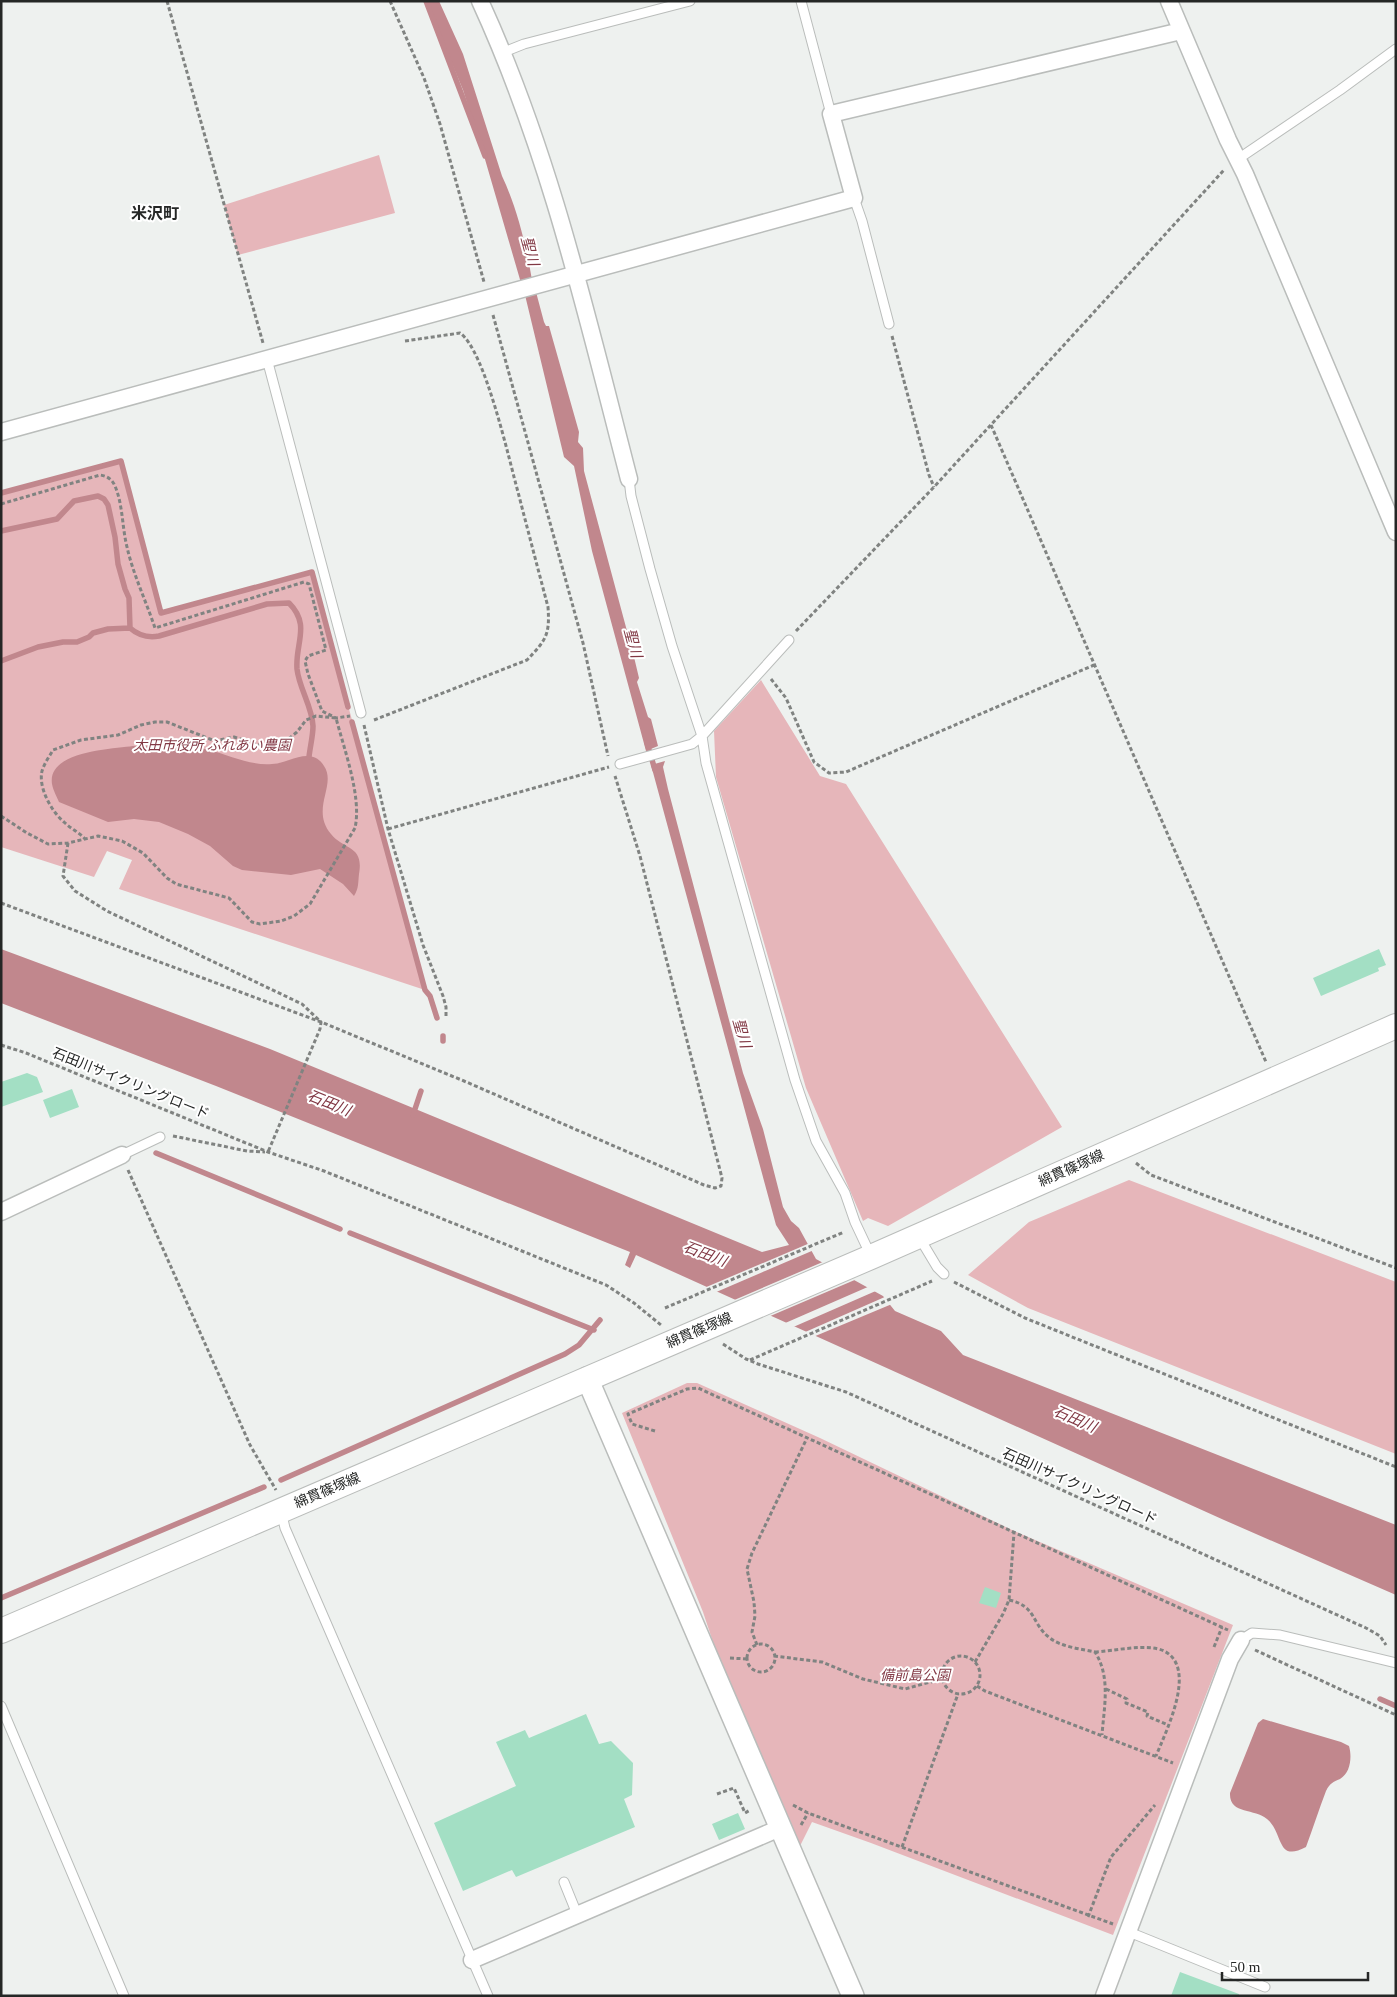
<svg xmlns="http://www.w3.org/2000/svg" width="1397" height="1997" viewBox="0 0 1397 1997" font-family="'Times New Roman','Noto Sans JP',serif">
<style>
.green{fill:#e6b6ba}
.water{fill:#c1878d}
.pier{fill:#eef1ef}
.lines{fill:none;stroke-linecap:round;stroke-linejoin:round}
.stream{stroke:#c1878d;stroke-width:5.5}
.building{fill:#a3dfc4}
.service-casing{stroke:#babdbb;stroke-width:11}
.minor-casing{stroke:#babdbb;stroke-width:19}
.tertiary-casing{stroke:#babdbb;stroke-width:24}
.secondary-casing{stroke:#babdbb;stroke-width:26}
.path{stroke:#808381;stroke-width:3;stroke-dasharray:4 2.5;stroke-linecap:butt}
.service{stroke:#fff;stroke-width:9}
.minor{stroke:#fff;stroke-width:16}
.tertiary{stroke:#fff;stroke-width:21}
.secondary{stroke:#fff;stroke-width:24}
.labels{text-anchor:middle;stroke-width:4;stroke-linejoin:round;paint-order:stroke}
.park-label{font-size:14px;font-style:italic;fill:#833945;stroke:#fff}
.street-label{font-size:14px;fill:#252726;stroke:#fff}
.water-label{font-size:15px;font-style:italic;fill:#803743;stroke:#fff}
.quarter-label{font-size:16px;font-weight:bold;fill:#252726;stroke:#fff}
</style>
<rect width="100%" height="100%" fill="#eef1ef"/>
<path class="green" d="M379 155 395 213 238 255 224 205Z
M121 461 161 613 312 572 425 990 119 889 132 860 107 851 94 877 1 847V493Z
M761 680 820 776 846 784 1062 1127 888 1226 868 1218 863 1221 806 1088 716 777 714 731Z
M1129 1180 1396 1282V1454L1028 1308 968 1275 1029 1222Z
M687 1383H697L820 1438 1012 1530 1233 1625 1113 1935 871 1843 812 1822 800 1846 714 1645 703 1612 622 1413Z"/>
<path class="water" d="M426 1H439L463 54 502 176C517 208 526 245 532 280L521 283 482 149 463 90Z
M536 292 544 322 546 326H549L579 432 578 442 583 448 584 471 634 657 639 678 637 682 648 717 651 719 658 746 646 751 592 551 574 466 564 457 525 295Z
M133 746C158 747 185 744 209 750 229 755 251 766 272 764 288 764 311 745 324 766 337 785 310 809 331 834 345 851 364 845 359 874 358 882 359 888 354 896L343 884 320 869 291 875 242 870 233 866 210 846 188 834 159 822 134 819 108 822 59 802C57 797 53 790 52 784 47 751 112 749 133 746Z
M665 761 663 767 668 789 743 1073 763 1129 783 1207 791 1221 799 1228 816 1259 883 1296 895 1311 941 1331 963 1355 1396 1525V1595L1224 1520 636 1255 630 1268 625 1265 630 1252 216 1086 1 1003V949L270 1049 762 1252 789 1245 776 1225 651 765Z
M1263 1719 1341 1742 1349 1746C1352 1756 1351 1773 1340 1779 1333 1782 1330 1783 1326 1791 1319 1809 1313 1828 1306 1847 1276 1863 1284 1833 1267 1819 1255 1808 1229 1815 1230 1793L1258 1723Z"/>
<path class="pier" d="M810 1243 814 1250 714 1293 704 1288Z
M825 1261 857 1279 768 1317 732 1301Z
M870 1286 878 1290 791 1328 783 1324Z
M887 1296 892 1304 813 1337 803 1333Z"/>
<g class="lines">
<path class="stream" d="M426 1 485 156
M1 493 121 461 161 613 312 572 348 707
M1 531 57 519 74 501 98 496 104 499 108 505 115 537 118 564 125 589 129 598 130 628C139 636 148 638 159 636L267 604 289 603C311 625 295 643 297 669 299 688 312 706 313 726 313 736 310 747 309 757
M1 661 38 647 63 642H77L89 637 93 633 108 629 130 628
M352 722 425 990 430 996 437 1018
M647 743 655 770
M443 1036V1041
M413 1115 421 1091
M156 1153 340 1229
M350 1233 594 1330
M281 1480 565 1354 579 1345 600 1320
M1 1598 264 1487
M1380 1699 1396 1706"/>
</g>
<path class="building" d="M1379 949 1386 965 1378 968 1379 971 1321 996 1313 978Z
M27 1073 37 1077 43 1092 1 1107V1082Z
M72 1089 79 1107 50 1118 43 1100Z
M985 1587 1001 1593 996 1608 979 1603Z
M586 1714 599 1744 611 1741 633 1763 632 1795 624 1799 635 1827 516 1877 512 1870 463 1891 434 1823 516 1786 496 1742 525 1730 529 1738Z
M738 1813 745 1829 719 1840 712 1824Z
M1180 1972 1239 1994V1996H1171Z"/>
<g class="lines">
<defs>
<path id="service" d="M801 1 831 114
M504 52 524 44 690 1
M1238 159 1340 90 1396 49
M854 198 862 221 889 324
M267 359 361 713
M629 479 631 496 650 569 672 646 702 736 706 763 795 1080 816 1141 845 1193 855 1222 871 1256
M620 764 692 744 702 736 789 640
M122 1155 160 1137
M919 1237 937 1267 944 1274
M281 1511 285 1528 488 1996
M1241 1640 1252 1633 1280 1635 1396 1663
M1 1706 124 1996
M564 1882 577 1914
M1129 1932 1265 1987"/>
<path id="minor" d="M480 1C550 153 587 317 629 479
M1169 1 1228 140 1245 174 1396 532
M1 432 854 198 831 114 1181 31
M1 1212 122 1155
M472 1960 780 1828
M1104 1996 1230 1659 1241 1640"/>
<path id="tertiary" d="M587 1378 853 1996"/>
<path id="secondary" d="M1 1631 871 1257 1396 1026"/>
</defs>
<use href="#service" class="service-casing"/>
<use href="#minor" class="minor-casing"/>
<use href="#tertiary" class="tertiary-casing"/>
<use href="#secondary" class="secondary-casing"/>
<path class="path" d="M167 1 263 343
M390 1 424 78 440 124 484 282
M493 315 583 643 608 756
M892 336 929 475 934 487
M991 425 1266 1062
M1 504 100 475C107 476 112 479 115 486 123 505 122 527 127 547 133 574 146 601 155 628L304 582 309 584 326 650 308 656 305 661 308 674 322 711 336 718 350 716
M796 631 934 487 1224 170
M771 679 786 698 814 762 829 773 846 772 1094 665
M374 720 527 660C546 640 550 635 548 607 538 569 528 531 518 492 509 460 485 350 460 333L405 341
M364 725 388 829 423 945 443 996 446 1007V1017
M1 816 27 833 48 844 68 843 98 836 122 841 143 853 167 878 176 884 229 898 252 922 260 924 281 921 294 916 310 904 355 828C362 797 344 749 336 718L316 716 306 720 297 732 287 740 275 745 263 746 234 737 215 741 167 722H155L141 725 118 735 81 740 53 750C49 757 44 764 42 771 38 788 52 812 64 822 71 829 79 832 85 839
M388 829 609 767
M68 843 63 876 75 891 107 911 302 1004 321 1022 320 1029 268 1152
M1 903 321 1022 464 1081 704 1185 715 1188 721 1186 722 1178 640 856 615 776
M1 1045 26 1053 268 1152 324 1171 606 1285 634 1303 661 1325
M173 1136 247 1151 265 1152
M1136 1163 1151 1175 1396 1268
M128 1170 250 1445 276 1490
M954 1282 1025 1318 1396 1467
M665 1308 844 1232
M723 1344 746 1359 758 1364 846 1392 1366 1628 1380 1636 1386 1645
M750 1360 932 1281
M655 1431 632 1424 628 1414 687 1389 698 1388 1228 1630
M1009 1600C1037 1606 1031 1624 1050 1638 1061 1647 1082 1649 1095 1652 1111 1677 1104 1707 1102 1735
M747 1658a14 14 0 1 1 28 0a14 14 0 1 1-28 0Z
M757 1645 752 1632 755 1616 754 1602 747 1569 752 1553 807 1438
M1214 1647 1222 1627
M1255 1650 1396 1715
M1095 1652C1113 1651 1148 1643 1164 1651 1198 1668 1166 1731 1156 1756
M774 1656 822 1662 863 1679 905 1689 934 1681
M942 1675a19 19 0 1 1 38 0a19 19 0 1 1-38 0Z
M730 1658 747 1659
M975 1662 1003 1614 1009 1600 1014 1533
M977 1686 985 1691 1173 1763
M1106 1689 1127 1699 1126 1703 1148 1712 1147 1716 1168 1725
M717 1794 734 1788 745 1813 750 1810
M793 1805 808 1813 1113 1924
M801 1825 808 1813
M902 1847 958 1694
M1088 1917 1111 1857 1155 1805"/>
<use href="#service" class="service"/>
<use href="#minor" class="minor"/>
<use href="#tertiary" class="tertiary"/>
<use href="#secondary" class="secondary"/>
</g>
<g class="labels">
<g class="park-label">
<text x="212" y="750">太田市役所 ふれあい農園</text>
<text x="915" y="1680">備前島公園</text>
</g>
<g class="street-label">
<text transform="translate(131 1083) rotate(22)" y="5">石田川サイクリングロード</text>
<text transform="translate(1071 1168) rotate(-24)" y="5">綿貫篠塚線</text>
<text transform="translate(699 1330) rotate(-23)" y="5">綿貫篠塚線</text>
<text transform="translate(1080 1486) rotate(24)" y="5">石田川サイクリングロード</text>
<text transform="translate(327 1490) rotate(-23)" y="5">綿貫篠塚線</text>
</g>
<g class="water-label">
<text transform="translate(530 251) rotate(75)" y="5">聖川</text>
<text transform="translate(633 643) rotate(75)" y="5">聖川</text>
<text transform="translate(742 1033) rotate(74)" y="5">聖川</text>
<text transform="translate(329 1103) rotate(22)" y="5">石田川</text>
<text transform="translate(705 1254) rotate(21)" y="5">石田川</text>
<text transform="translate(1075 1419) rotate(24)" y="5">石田川</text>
</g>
<g class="quarter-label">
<text x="155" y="219">米沢町</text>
</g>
</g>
<rect width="1397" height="1997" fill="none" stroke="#252726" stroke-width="5"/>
<path d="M1222 1972v8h146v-8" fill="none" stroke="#252726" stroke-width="2.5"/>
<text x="1230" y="1972" font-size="15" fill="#252726" stroke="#ffffff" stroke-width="4" paint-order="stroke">50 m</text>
</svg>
